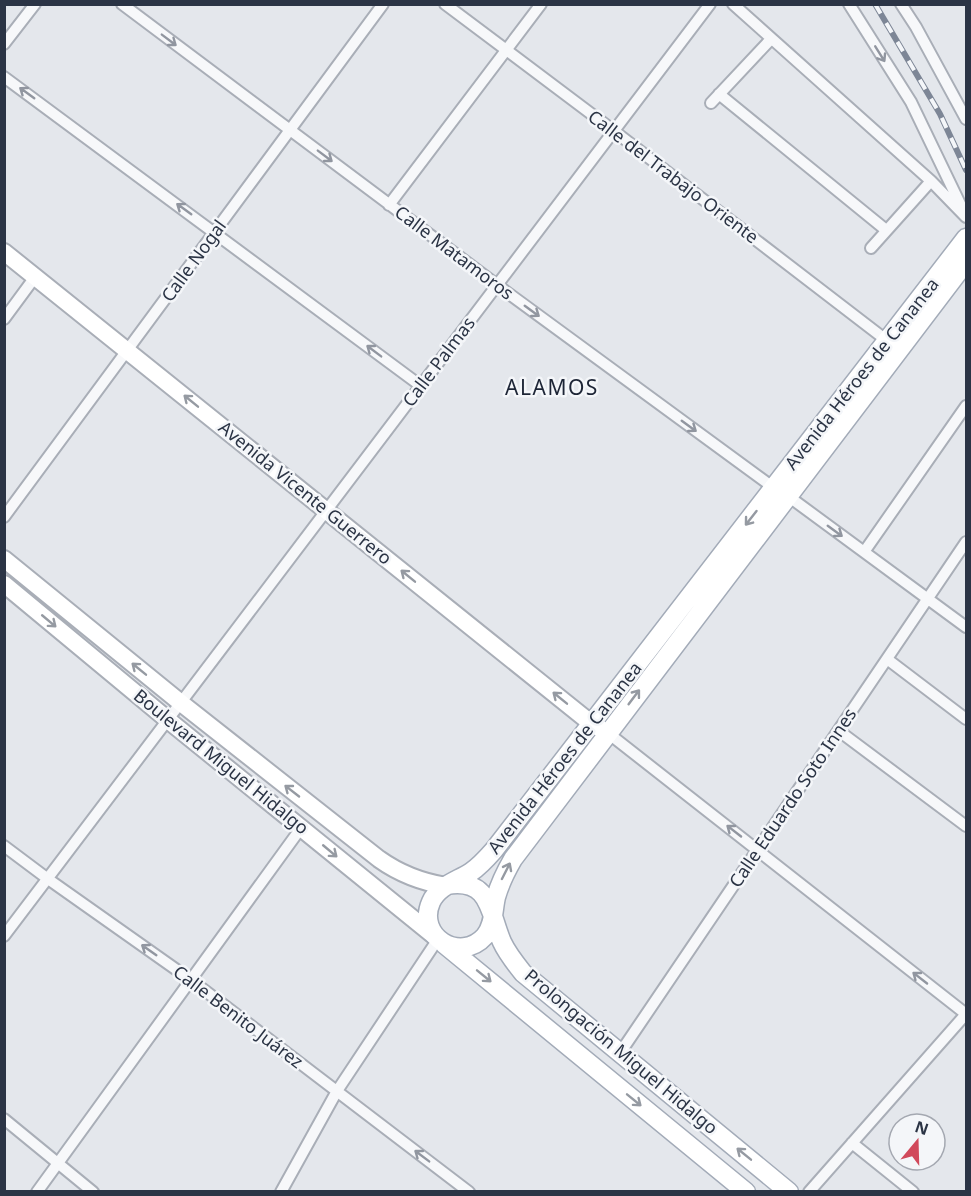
<svg xmlns="http://www.w3.org/2000/svg" width="971" height="1196" viewBox="0 0 971 1196" font-family="'Noto Sans',sans-serif">
<style>
.lines{fill:none;stroke-linecap:round;stroke-linejoin:round}
.street-casing{stroke:#a9aeb7;stroke-width:14}
.secondary-casing{stroke:#a9aeb7;stroke-width:20}
.primary-casing{stroke:#a3abb8;stroke-width:21}
.street{stroke:#f7f8fa;stroke-width:10}
.secondary{stroke:#fff;stroke-width:16}
.primary{stroke:#fff;stroke-width:18}
.rail-casing{stroke:#7d8696;stroke-width:6}
.rail{stroke:#f4f6f9;stroke-width:4;stroke-dasharray:11;stroke-linecap:butt}
.oneway{stroke:#9196a0}
.oneway2{stroke:#959aa2}
.labels{text-anchor:middle;stroke-width:5;stroke-linejoin:round;paint-order:stroke}
.street-label{font-size:18px;fill:#2b3445;stroke:#f4f6f9}
.quarter-label{font-size:21px;letter-spacing:1.5px;fill:#1d2536;stroke:#f4f6f9}
</style>
<rect width="100%" height="100%" fill="#e4e7ec"/>
<g class="lines">
<defs>
<path id="street" d="M122 4 497 285 774 488 788 496 966 627
M445 4 614 131 890 343
M733 4 931 181 966 217
M849 4 911 102 962 208
M901 4 916 27 966 119
M4 44 35 4
M4 77 421 386
M719 94 886 230
M711 103 771 39
M389 205 541 4
M871 248 931 181
M4 319 35 277
M4 517 383 4
M864 552 966 406
M887 659 966 719
M839 731 966 826
M608 733 966 1014
M4 846 48 879 191 980 469 1192
M4 936 710 4
M620 1053 966 542
M4 1119 93 1192
M852 1143 913 1192
M37 1192 301 828
M281 1192 337 1091 438 939
M809 1192 966 1014"/>
<path id="secondary" d="M4 252 592 724 608 733
M4 559 181 703 379 859C400 874 421 882 446 886
M4 584 168 720 438 939"/>
<path id="primary" d="M966 238 494 850C487 858 480 866 471 872 457 881 438 886 431 902 416 936 460 964 485 936 494 925 493 910 496 897 500 883 506 871 513 859L966 262
M447 885C491 878 489 912 502 942 507 953 515 963 523 973L789 1192
M444 944 746 1192"/>
</defs>
<use href="#street" class="street-casing"/>
<use href="#secondary" class="secondary-casing"/>
<use href="#primary" class="primary-casing"/>
<use href="#street" class="street"/>
<use href="#secondary" class="secondary"/>
<use href="#primary" class="primary"/>
<defs>
<path id="rail" d="M875 4 940 114 966 170"/>
</defs>
<use href="#rail" class="rail-casing"/>
<use href="#rail" class="rail"/>
</g>
<defs><path id="oneway-shaft" d="M-6 0H5M1.5-3L5.5 0L1.5 3" fill="none" stroke-width="1.6" stroke-linecap="round" stroke-linejoin="round" transform="scale(1.5)"/></defs>
<g class="oneway">
<use href="#oneway-shaft" transform="translate(169 40) rotate(37)"/>
<use href="#oneway-shaft" transform="translate(880 54) rotate(58)"/>
<use href="#oneway-shaft" transform="translate(27 93) rotate(-144)"/>
<use href="#oneway-shaft" transform="translate(325 156) rotate(37)"/>
<use href="#oneway-shaft" transform="translate(184 209) rotate(-144)"/>
<use href="#oneway-shaft" transform="translate(532 311) rotate(36)"/>
<use href="#oneway-shaft" transform="translate(374 351) rotate(-143)"/>
<use href="#oneway-shaft" transform="translate(689 426) rotate(36)"/>
<use href="#oneway-shaft" transform="translate(835 531) rotate(36)"/>
<use href="#oneway-shaft" transform="translate(734 831) rotate(-142)"/>
<use href="#oneway-shaft" transform="translate(149 950) rotate(-145)"/>
<use href="#oneway-shaft" transform="translate(920 978) rotate(-142)"/>
<use href="#oneway-shaft" transform="translate(422 1156) rotate(-143)"/>
</g>
<g class="oneway2">
<use href="#oneway-shaft" transform="translate(191 401) rotate(-141)"/>
<use href="#oneway-shaft" transform="translate(751 518) rotate(128)"/>
<use href="#oneway-shaft" transform="translate(408 576) rotate(-141)"/>
<use href="#oneway-shaft" transform="translate(49 621) rotate(40)"/>
<use href="#oneway-shaft" transform="translate(139 669) rotate(-141)"/>
<use href="#oneway-shaft" transform="translate(634 697) rotate(-53)"/>
<use href="#oneway-shaft" transform="translate(560 698) rotate(-141)"/>
<use href="#oneway-shaft" transform="translate(292 791) rotate(-142)"/>
<use href="#oneway-shaft" transform="translate(330 851) rotate(40)"/>
<use href="#oneway-shaft" transform="translate(506 871) rotate(-63)"/>
<use href="#oneway-shaft" transform="translate(484 976) rotate(39)"/>
<use href="#oneway-shaft" transform="translate(634 1100) rotate(39)"/>
<use href="#oneway-shaft" transform="translate(744 1154) rotate(-141)"/>
</g>
<g class="labels">
<g class="street-label">
<text transform="translate(673 177) rotate(37)" y="6">Calle del Trabajo Oriente</text>
<text transform="translate(454 253) rotate(37)" y="6">Calle Matamoros</text>
<text transform="translate(194 261) rotate(-54)" y="6">Calle Nogal</text>
<text transform="translate(439 362) rotate(-53)" y="6">Calle Palmas</text>
<text transform="translate(862 374) rotate(-52)" y="6">Avenida Héroes de Cananea</text>
<text transform="translate(305 493) rotate(39)" y="6">Avenida Vicente Guerrero</text>
<text transform="translate(565 758) rotate(-52)" y="6">Avenida Héroes de Cananea</text>
<text transform="translate(221 762) rotate(39)" y="6">Boulevard Miguel Hidalgo</text>
<text transform="translate(793 798) rotate(-56)" y="6">Calle Eduardo Soto Innes</text>
<text transform="translate(238 1017) rotate(37)" y="6">Calle Benito Juárez</text>
<text transform="translate(621 1052) rotate(40)" y="6">Prolongación Miguel Hidalgo</text>
</g>
<g class="quarter-label">
<text x="552" y="395">ALAMOS</text>
</g>
</g>
<rect width="971" height="1196" fill="none" stroke="#2b3445" stroke-width="12"/>
<g transform="translate(917 1142) rotate(19)"><circle r="28" fill="#f4f6f9" stroke="#a4a8b1" stroke-width="1.5"/>
<path d="M0-4.5L10 22L0 15L-10 22Z" fill="#d1495b"/>
<text y="-9" font-size="16" font-weight="bold" text-anchor="middle" fill="#2b3445">N</text>
</g>
</svg>
